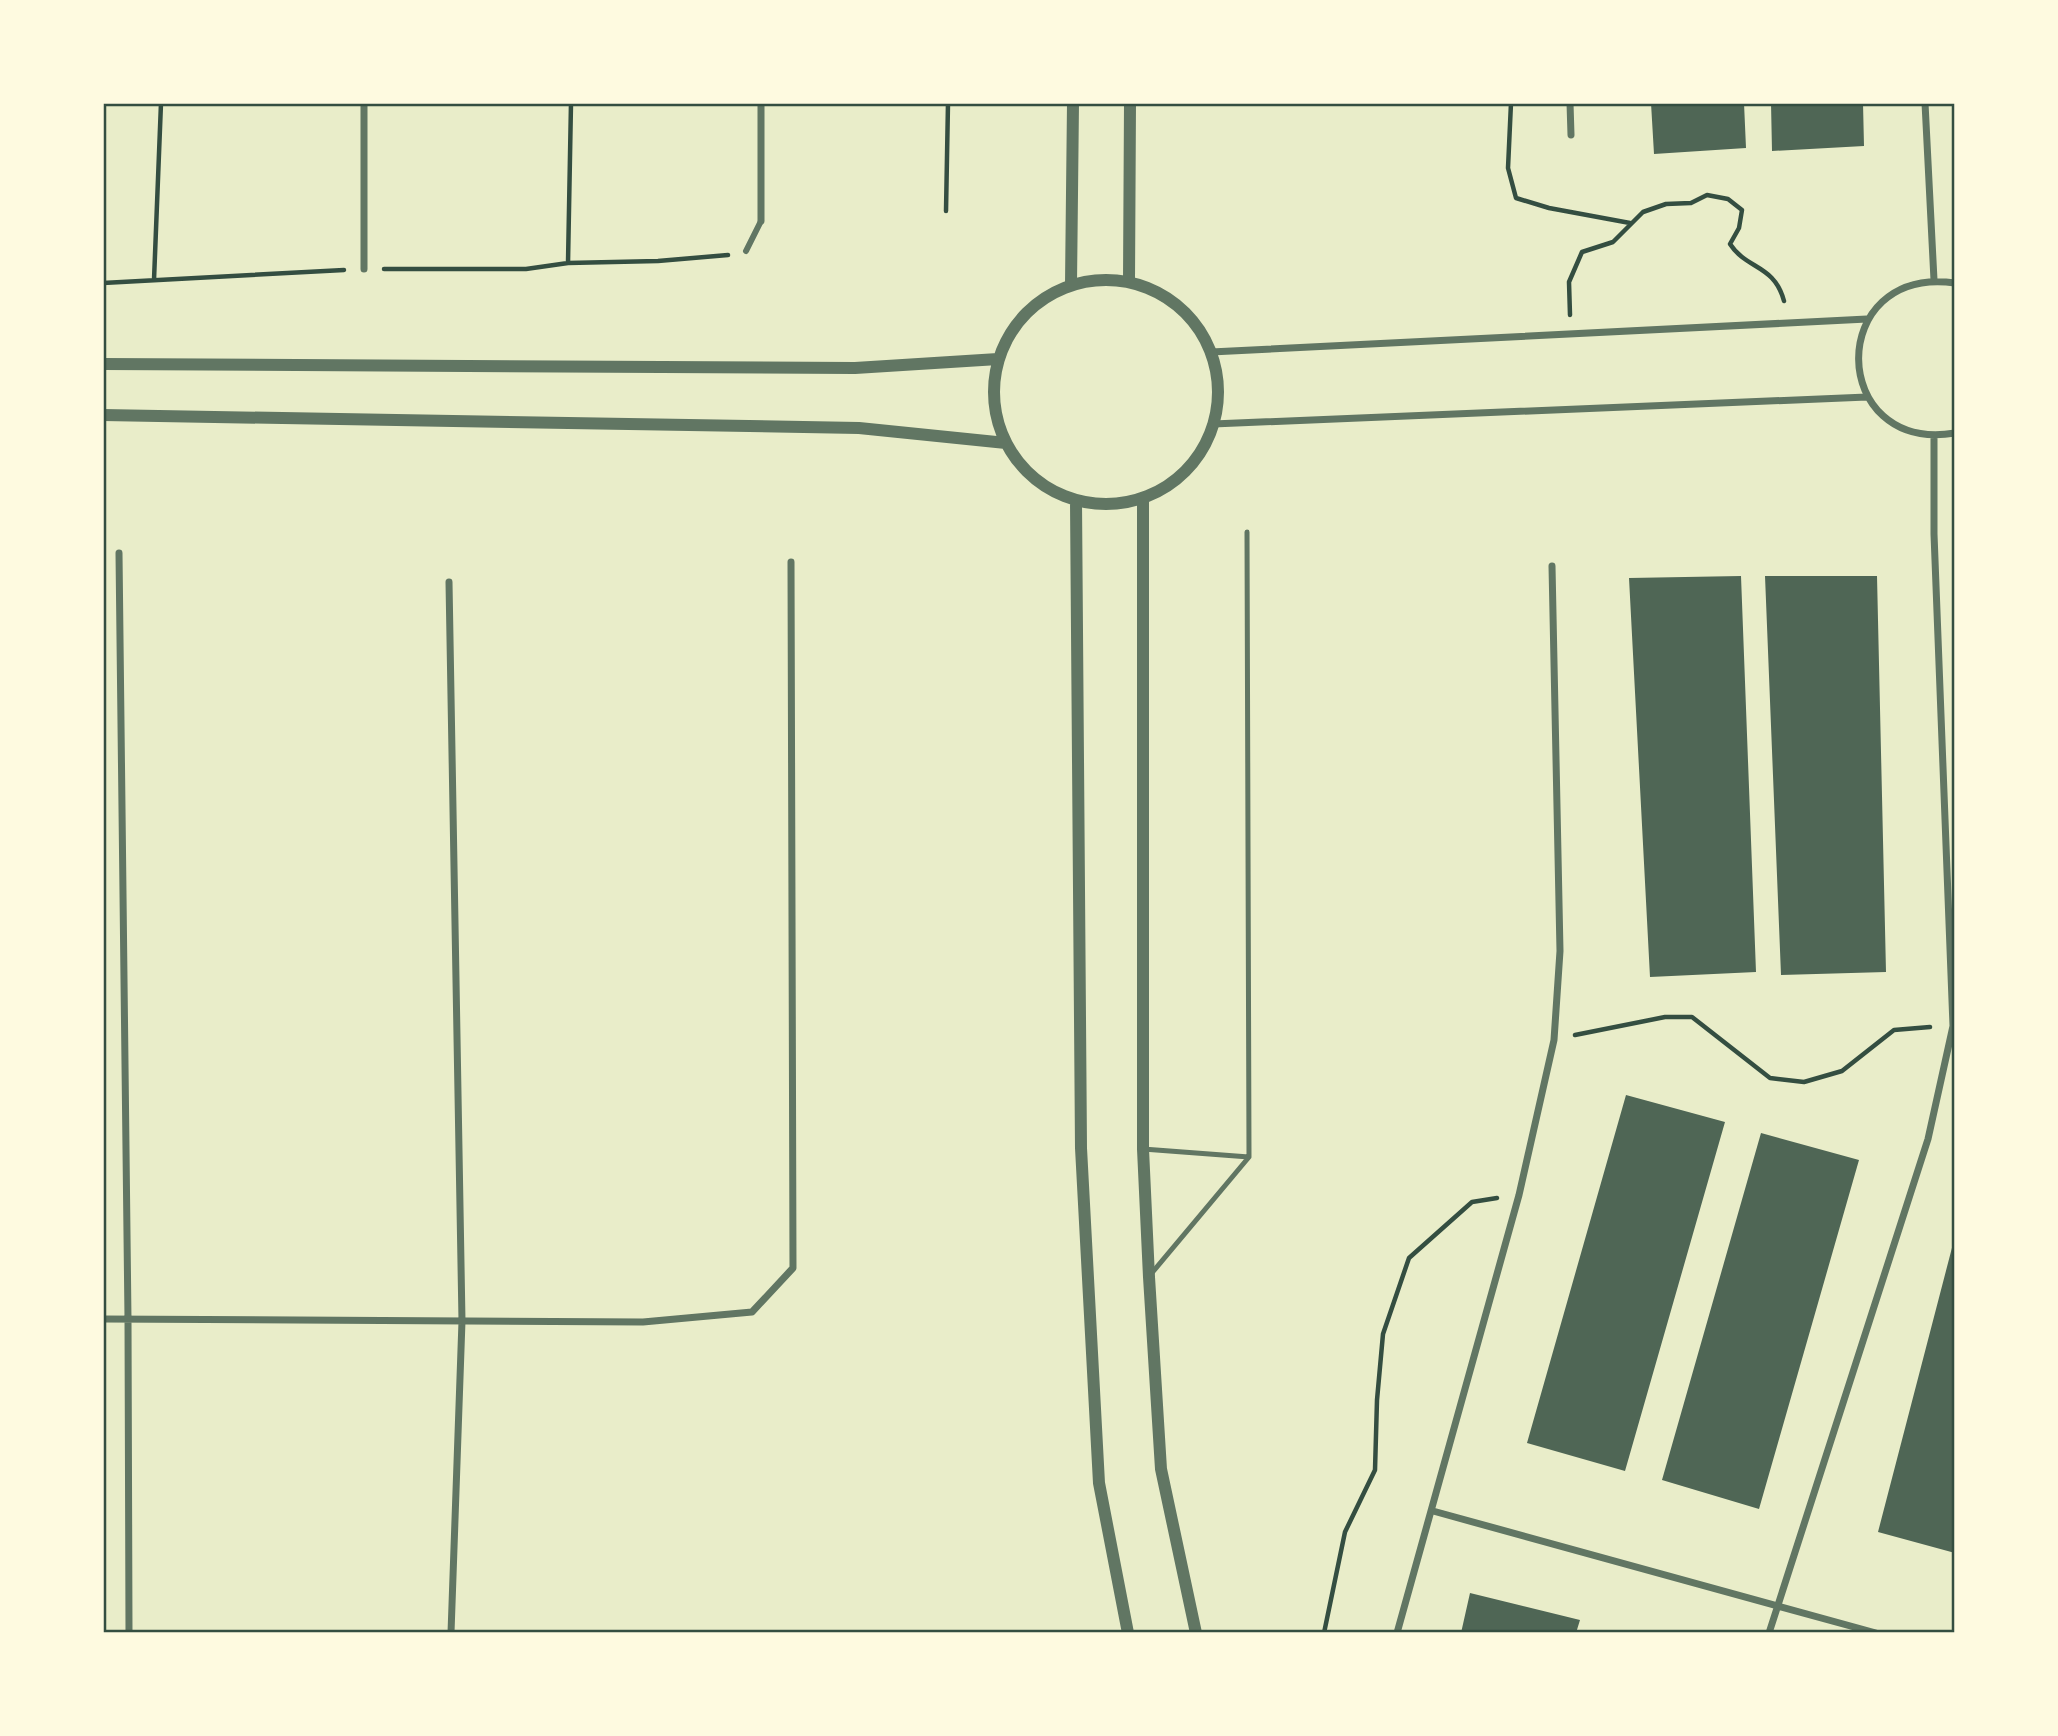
<svg xmlns="http://www.w3.org/2000/svg" width="2058" height="1736" viewBox="0 0 2058 1736" font-family="'Roboto Condensed',sans-serif">
<style>
.building{fill:#4f6655}
.lines{fill:none;stroke-linecap:round;stroke-linejoin:round}
.path{stroke:#344e41;stroke-width:4.5}
.service{stroke:#617663;stroke-width:5}
.pedestrian{stroke:#617663;stroke-width:6}
.minor{stroke:#617663;stroke-width:7}
.tertiary{stroke:#617663;stroke-width:12}
.neatline{fill:none;stroke:#344e41;stroke-width:2.5}
</style>
<rect width="100%" height="100%" fill="#e9edc9"/>
<path class="building" d="M1651 103H1744L1746 148 1654 154Z
M1771 103H1863L1864 146 1772 151Z
M1741 576 1756 972 1650 977 1629 578Z
M1765 576H1877L1886 972 1781 975Z
M1626 1095 1725 1122 1625 1471 1527 1443Z
M1761 1133 1859 1160 1759 1509 1662 1480Z
M1954 1240H1955V1553L1878 1532Z
M1470 1593 1580 1620 1576 1633H1461Z"/>
<g class="lines">
<path class="path" d="M1511 103 1508 168 1516 198 1549 208 1630 223
M946 211 948 103
M568 263 571 103
M384 269H526L568 263 658 261 728 255
M154 280 161 103
M103 283 344 270
M1570 315 1569 282 1582 252 1613 242 1643 212 1666 204 1691 203 1707 195 1728 199 1742 210 1739 228 1730 244C1747 270 1774 264 1784 301
M1575 1035 1665 1017H1692L1770 1078 1804 1082 1842 1071 1894 1030 1930 1027
M1324 1633 1345 1532 1375 1470 1377 1400 1383 1334 1409 1258 1472 1202 1497 1198"/>
<path class="service" d="M1247 532 1249 1157
M1143 1149 1249 1157 1151 1274"/>
<path class="pedestrian" d="M746 251 761 221"/>
<path class="minor" d="M1570 103 1571 135
M1925 103 1934 280
M761 221V103
M364 269V103
M1955 283C1825 265 1828 454 1955 433
M1211 352 1867 319
M1213 424 1867 397
M119 553 128 1319 129 1633
M449 582 462 1321 451 1633
M103 1319 643 1322 752 1312 793 1268 791 562
M1433 1511 1876 1633
M1397 1633 1519 1195 1554 1040 1560 951 1552 566
M1769 1633 1928 1139 1953 1026 1934 534V436"/>
<path class="tertiary" d="M994 392a112 112 0 1 1 224 0a112 112 0 1 1-224 0Z
M1129 281 1130 103
M1071 284 1073 103
M103 364 855 368 998 359
M103 415 859 428 1006 443
M1143 498V1149L1149 1277 1161 1469 1196 1633
M1076 501 1081 1148 1099 1483 1128 1633"/>
</g>
<rect width="2058" height="1736" fill="none" stroke="#fefae0" stroke-width="210"/>
<rect x="105" y="105" width="1848" height="1526" class="neatline"/>
</svg>
